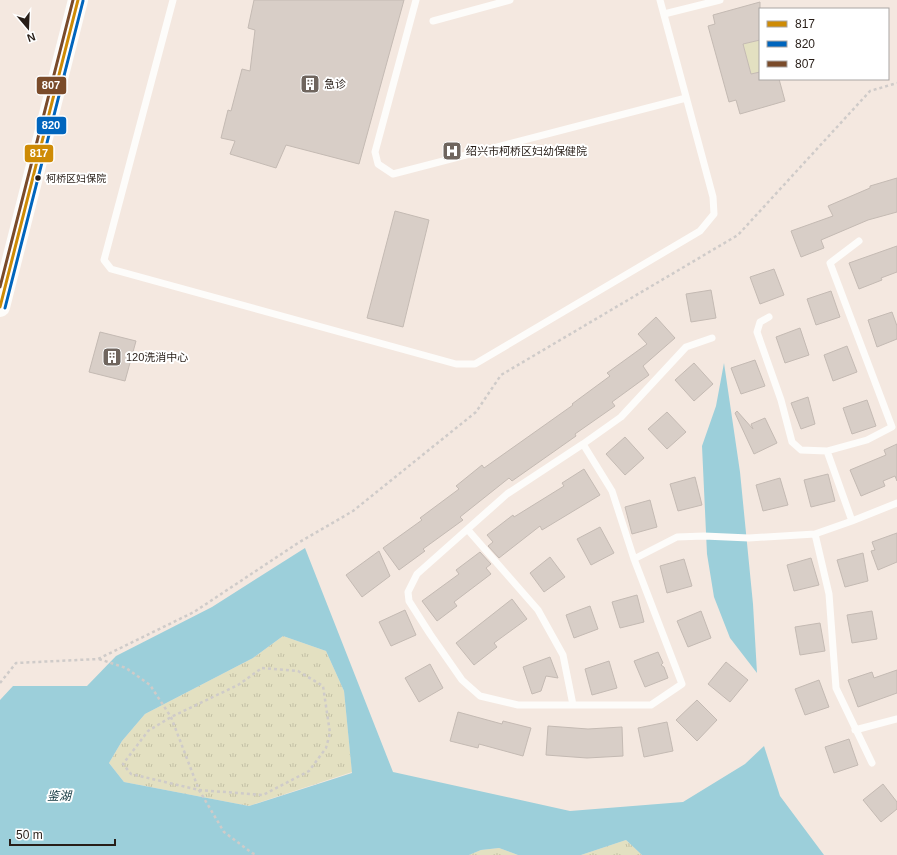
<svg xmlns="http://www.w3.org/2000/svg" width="897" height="855" viewBox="0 0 897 855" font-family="Arial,'Noto Sans SC',sans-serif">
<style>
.grass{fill:url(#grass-tufts)}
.park{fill:#e3e0c1}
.water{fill:#9ccfda;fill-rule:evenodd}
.building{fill:#d8cec7;stroke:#c4bab3}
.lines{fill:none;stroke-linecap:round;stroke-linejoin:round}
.path{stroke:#cfcbc9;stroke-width:2.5;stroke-dasharray:3 3;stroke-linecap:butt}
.lane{stroke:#fdfcfa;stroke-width:7}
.secondary{stroke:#fdfcfa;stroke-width:20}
.bus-1-casing{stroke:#fff;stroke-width:6}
.bus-2-casing{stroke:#fff;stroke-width:6}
.bus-3-casing{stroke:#fff;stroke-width:6}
.bus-1{stroke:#ce8b05;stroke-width:3}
.bus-2{stroke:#0065bd;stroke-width:3}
.bus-3{stroke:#7a4b2a;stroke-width:3}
.bus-dot{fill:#281e18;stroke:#fff;stroke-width:1.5}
.labels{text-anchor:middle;stroke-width:4;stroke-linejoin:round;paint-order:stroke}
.bus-label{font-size:10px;fill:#281e18;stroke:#fff;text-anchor:start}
.poi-label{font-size:11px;fill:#281e18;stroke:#fff;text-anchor:start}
.water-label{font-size:12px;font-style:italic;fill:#0e343c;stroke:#fff}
.line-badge{stroke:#fff;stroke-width:1.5}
.badge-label{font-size:11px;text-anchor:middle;font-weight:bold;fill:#fff}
</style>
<defs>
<pattern id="grass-tufts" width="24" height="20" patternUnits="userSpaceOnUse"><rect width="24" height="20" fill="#e3e0c1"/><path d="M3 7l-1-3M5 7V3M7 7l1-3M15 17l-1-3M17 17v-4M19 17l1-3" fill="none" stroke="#c3c0a5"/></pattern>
</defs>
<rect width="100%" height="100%" fill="#f4e8e0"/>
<path class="grass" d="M283 636 326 651 344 691 352 772 249 806 124 782 109 763 122 741 145 714 253 658Z
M626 840 642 855H581Z
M499 848 518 855H469L481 850Z"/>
<path class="park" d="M760 40V72L751 74 743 44Z"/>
<path class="water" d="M724 363 740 472 753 604 757 673 730 638 714 597 707 554 702 446 716 406Z
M305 548 393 772 570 811 683 802 745 764 764 746 780 796 824 855H642L626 840 581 855H518L499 848 481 850 469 855H0V700L13 686H87L116 656 212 607ZM283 636 326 651 344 691 352 773 249 806 124 782 109 763 122 741 145 714 253 658Z"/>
<path class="building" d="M254 0H404L359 164 286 145 276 168 230 154 235 141 221 138 228 110 231 111 242 69 250 71 255 30 248 28Z
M760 2V40L743 44 751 74 760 72V79H779L785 101 740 114 736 100 729 102 708 26 715 24 713 15Z
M897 178V212L868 220 821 240 824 248 801 257 791 231 833 216 828 206 870 188V186Z
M395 211 429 220 403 327 367 318Z
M897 246V272L881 278 882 280 859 289 849 263Z
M774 269 784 295 760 304 750 277Z
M711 290 716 318 691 322 686 294Z
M831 291 840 317 816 325 807 299Z
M892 312 897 326V339L877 347 868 320Z
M656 317 675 338 643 366 649 375 612 402 615 406 575 434 576 436 512 481 509 478 460 517 463 520 423 549 425 551 399 570 383 548 422 520 420 518 459 489 456 486 482 465 484 468 573 405 572 404 610 376 607 373 647 344 638 334Z
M800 328 809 355 785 363 776 337Z
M100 332 136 341 125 381 89 372Z
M847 346 857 372 833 381 824 355Z
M755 360 765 386 741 394 731 368Z
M694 363 713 384 694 401 675 380Z
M808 397 815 424 801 429 791 403Z
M867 400 876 426 852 434 843 408Z
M737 411 753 429 751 424 765 418 777 443 754 454 735 413Z
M667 412 686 432 667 449 648 429Z
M625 437 644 458 625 475 606 454Z
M897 444V481L895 476 883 481 885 486 861 496 850 470 886 455 884 450Z
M584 469 600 495 542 530 540 526 499 558 488 546 493 542 487 535 513 515 514 517 564 486 562 483Z
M828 474 835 501 811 507 804 480Z
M695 477 702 505 678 511 670 484Z
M780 478 788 505 763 511 756 485Z
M650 500 657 527 632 534 625 507Z
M600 527 614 553 591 565 577 539Z
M897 533V562L878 570 871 551 875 550 872 542Z
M379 551 390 576 362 597 346 575Z
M480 552 491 564 486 568 491 574 454 602 457 606 437 621 422 601 459 574 456 570Z
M863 553 868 581 845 587 837 560Z
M550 557 565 577 544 592 530 573Z
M811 558 819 585 794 591 787 565Z
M684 559 692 586 667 593 660 566Z
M637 595 644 622 620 628 612 602Z
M512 599 527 619 494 643 497 647 474 665 456 643Z
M590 606 598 629 574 638 566 615Z
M405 610 416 635 391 646 379 622Z
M701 611 711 638 688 647 677 621Z
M872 611 877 639 852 643 847 615Z
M820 623 825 651 800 655 795 627Z
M658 652 663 663 661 665 664 667 668 678 645 687 634 661Z
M550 657 558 678 546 676 541 691 532 694 523 667Z
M609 661 617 688 592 695 585 669Z
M726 662 748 680 730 702 708 684Z
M430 664 443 688 419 702 405 678Z
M897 670V693L858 707 848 680 872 672 874 678Z
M819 680 829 707 805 715 795 689Z
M697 700 717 720 697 741 676 720Z
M458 712 502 724 503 721 531 728 523 756 479 744 478 748 450 741Z
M667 722 673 751 644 757 638 728Z
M548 726 588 729 622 727 623 756 587 758 546 755Z
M849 739 858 765 834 773 825 747Z
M883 784 897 802V809L881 822 863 800Z"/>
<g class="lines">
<path class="path" d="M99 659 126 668 150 685 171 717 199 790 224 832 252 853 257 855
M262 668 298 671 323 686 330 733 326 748 309 771 263 795 199 790 131 774 123 764 148 731 171 717 238 685Z
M0 683 16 663 98 659 194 612 298 543 353 511 476 412 501 375 738 235 870 91 897 83"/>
<path class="lane" d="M173 0 104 260 111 269 456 364H475L700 231 714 214 713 197 660 0
M416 0 375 152 378 164 393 174 686 98
M664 14 720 0
M433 21 510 0
M769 317 760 322 757 332 781 400 792 442 801 450 827 451 867 440 892 427 830 263 859 241
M583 444 612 491 634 559 682 684 651 705H518L480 696 462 680 430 634 409 601 408 592 417 574 507 494 583 444 621 417 686 347 712 338
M827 451 852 521
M468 530 538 610 563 655 573 705
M815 534 829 594 836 688 872 763
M634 559 677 537 704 536 749 538 815 534 852 521 897 503
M855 730 897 719"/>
<path class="secondary" d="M0 307 78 0"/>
<defs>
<path id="bus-1" d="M0 307 78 0"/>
<path id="bus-2" d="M5 308 83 1"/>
<path id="bus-3" d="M0 287 73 0"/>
</defs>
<use href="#bus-1" class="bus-1-casing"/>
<use href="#bus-2" class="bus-2-casing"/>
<use href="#bus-3" class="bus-3-casing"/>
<use href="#bus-1" class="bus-1"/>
<use href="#bus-2" class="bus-2"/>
<use href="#bus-3" class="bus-3"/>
</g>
<defs>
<symbol id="building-square" viewBox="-11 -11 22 22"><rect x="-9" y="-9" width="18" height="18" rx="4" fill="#6f655e" stroke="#fff"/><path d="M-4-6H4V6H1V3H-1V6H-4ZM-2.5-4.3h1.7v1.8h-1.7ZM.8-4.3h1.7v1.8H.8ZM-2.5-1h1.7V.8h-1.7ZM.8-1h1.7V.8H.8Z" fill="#fff"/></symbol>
<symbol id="hospital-square" viewBox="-11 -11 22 22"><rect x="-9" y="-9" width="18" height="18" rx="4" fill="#6f655e" stroke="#fff"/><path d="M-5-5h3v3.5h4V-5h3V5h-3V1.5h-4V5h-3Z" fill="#fff"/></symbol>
</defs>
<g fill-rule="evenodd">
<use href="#building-square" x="299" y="73" width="22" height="22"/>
<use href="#hospital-square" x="441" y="140" width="22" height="22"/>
<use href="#building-square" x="101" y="346" width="22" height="22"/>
</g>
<circle class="bus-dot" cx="38" cy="178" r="3.5"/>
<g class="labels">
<g class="bus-label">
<text x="46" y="182">柯桥区妇保院</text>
</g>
<g class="poi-label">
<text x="324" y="88">急诊</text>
<text x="466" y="155">绍兴市柯桥区妇幼保健院</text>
<text x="126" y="361">120洗消中心</text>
</g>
<g class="water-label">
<text x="59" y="800">鉴湖</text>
</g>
</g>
<g class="line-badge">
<rect x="36" y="76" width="31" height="19" rx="4" fill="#7a4b2a"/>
<rect x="36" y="116" width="31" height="19" rx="4" fill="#0065bd"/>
<rect x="24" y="144" width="30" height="19" rx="4" fill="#ce8b05"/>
</g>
<g class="badge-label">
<text x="51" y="89">807</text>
<text x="51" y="129">820</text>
<text x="39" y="157">817</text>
</g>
<rect x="759" y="8" width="130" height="72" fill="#ffffff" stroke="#a9a5a3"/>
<rect x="767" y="21" width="20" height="6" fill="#ce8b05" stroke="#a9a5a3"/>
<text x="795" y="28" font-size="12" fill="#281e18">817</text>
<rect x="767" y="41" width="20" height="6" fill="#0065bd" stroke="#a9a5a3"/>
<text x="795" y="48" font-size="12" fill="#281e18">820</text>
<rect x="767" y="61" width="20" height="6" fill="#7a4b2a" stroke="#a9a5a3"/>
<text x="795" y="68" font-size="12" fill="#281e18">807</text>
<g transform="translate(28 28) rotate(161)" stroke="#ffffff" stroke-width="3" paint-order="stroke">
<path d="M0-3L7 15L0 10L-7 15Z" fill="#281e18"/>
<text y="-6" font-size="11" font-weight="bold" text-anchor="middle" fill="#281e18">N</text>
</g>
<path d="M10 839v6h105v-6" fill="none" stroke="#281e18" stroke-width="2"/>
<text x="16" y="839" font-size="12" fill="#281e18" stroke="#ffffff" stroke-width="3" paint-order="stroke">50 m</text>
</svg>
